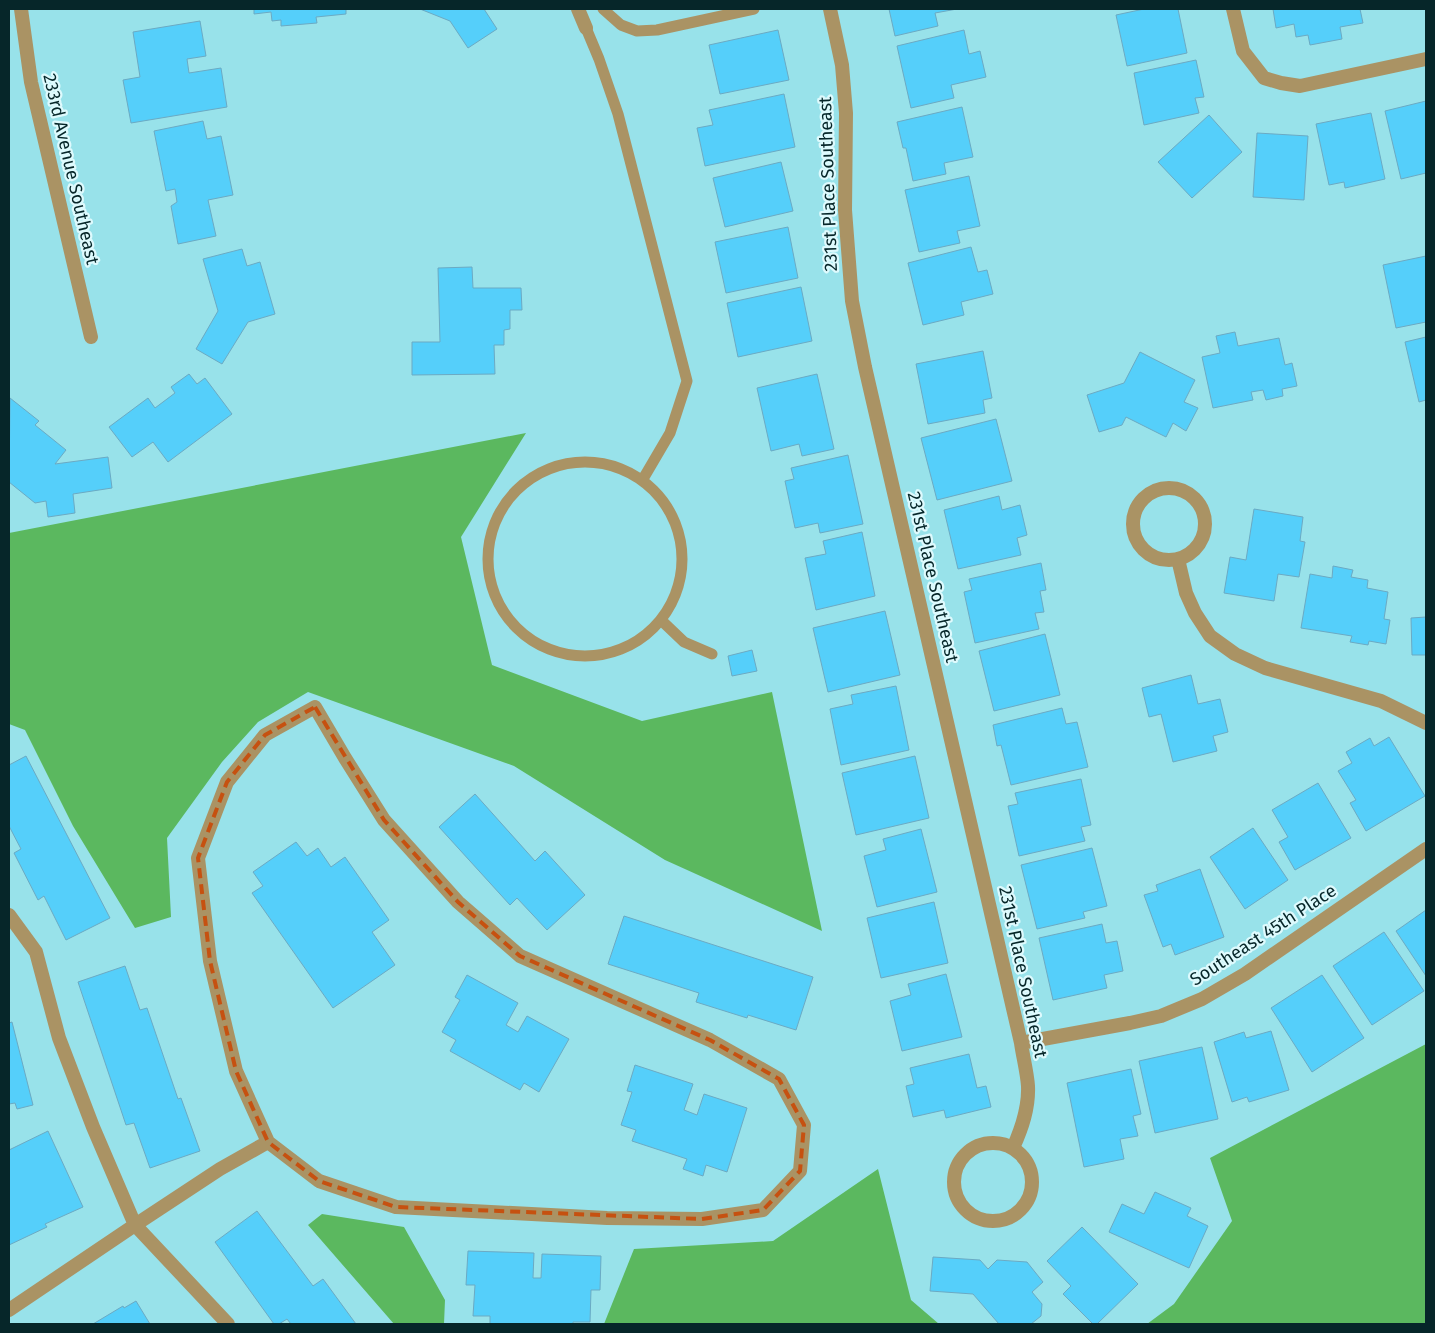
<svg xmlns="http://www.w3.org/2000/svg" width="1435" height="1333" viewBox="0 0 1435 1333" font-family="'Fira Sans',sans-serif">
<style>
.forest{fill:#5bb85f}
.building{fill:#55cffa;stroke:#6baac3}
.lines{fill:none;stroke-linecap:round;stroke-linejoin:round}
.service{stroke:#aa9364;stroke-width:11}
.minor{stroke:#aa9364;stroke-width:14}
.marked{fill:none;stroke:#c65110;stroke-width:4;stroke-dasharray:10 6;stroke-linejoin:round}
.labels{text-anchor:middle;stroke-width:4.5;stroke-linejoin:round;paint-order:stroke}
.street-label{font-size:18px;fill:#062629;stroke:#defafd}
</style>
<rect width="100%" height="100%" fill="#98e2ea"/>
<path class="forest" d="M526 433 461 537 492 665 642 721 772 692 822 931 665 860 514 766 308 692 258 722 222 762 167 838 171 917 135 928 73 826 25 730 9 724V533Z
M1426 1044V1324H1147L1174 1304 1232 1221 1210 1158Z
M878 1169 911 1300 939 1324H604L634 1249 773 1241Z
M322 1214 404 1227 445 1300 444 1324H394L308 1225Z"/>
<path class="building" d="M254 9H346V14L316 17 317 23 281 26V20L272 21 271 12 254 14Z
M420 9H484L497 29 468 48 450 21Z
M889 9H957L935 13 938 26 895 36Z
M1144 9H1178L1187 53 1127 66 1116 15Z
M1273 9H1360L1363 23 1340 27 1342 39 1310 45 1308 35 1296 37 1294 24 1276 28Z
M200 21 206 56 187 59 189 73 221 68 227 107 131 123 123 80 140 77 133 32Z
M778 30 789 80 720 94 709 45Z
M964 30 969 54 980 51 986 77 951 85 954 98 911 108 897 46Z
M1196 60 1204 97 1195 98 1199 113 1144 125 1134 73Z
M784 94 795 147 705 166 697 128 713 125 709 110Z
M1426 101V173L1401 179 1385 111Z
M962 107 973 157 944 163 946 174 913 181 906 148H903L897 122Z
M1371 113 1385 179 1345 188 1344 182 1329 185 1316 124Z
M1209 115 1242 152 1192 198 1158 162Z
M203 121 207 139 221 136 233 195 208 200 216 236 178 244 171 206 177 202 175 189 166 191 154 131Z
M1257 133 1308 136 1304 200 1253 197Z
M781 162 793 211 725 227 713 178Z
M969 176 980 226 957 231 960 243 919 252 905 190Z
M788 227 798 278 726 293 715 242Z
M971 247 978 272 987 270 993 294 961 302 964 315 923 325 908 263Z
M242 249 247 266 260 262 275 314 248 322 222 364 196 349 218 311 203 259Z
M1426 256V322L1396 328 1383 265Z
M472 267 473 288H521L522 310H510V329L504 330V345H494L495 374 412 375V342H440L438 268Z
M801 287 812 341 738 357 727 303Z
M1235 332 1238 346 1279 338 1285 365 1292 363 1297 386 1282 389 1283 396 1266 400 1263 390 1251 392 1253 400 1213 408 1202 357 1220 353 1216 336Z
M1426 337V400L1419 402 1405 342Z
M983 351 992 398 983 400 985 413 928 424 916 364Z
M1140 352 1195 380 1184 402 1198 408 1186 431 1173 423 1166 437 1126 417 1122 425 1099 432 1087 395 1124 383Z
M189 374 197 384 205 378 232 414 168 462 153 442 132 457 109 427 148 398 155 408 175 393 171 387Z
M817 374 834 449 802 456 799 444 771 451 757 388Z
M10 398 39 421 35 425 66 450 55 464 108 457 112 488 73 494 75 513 48 517 46 501 35 503 9 482Z
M996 419 1012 481 937 500 921 438Z
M848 455 863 524 820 533 818 523 795 528 785 481 794 479 791 468Z
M999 496 1002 510 1020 505 1027 535 1017 538 1021 555 958 569 944 510Z
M1254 509 1303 517 1300 541 1305 542 1299 577 1278 574 1274 601 1224 593 1230 557 1246 560Z
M862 532 875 596 816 610 805 558 826 554 823 541Z
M1041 563 1046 590 1040 591 1044 612 1035 613 1039 629 975 643 964 592 972 590 969 579Z
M1333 566 1353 570 1351 577 1368 580 1367 588 1388 592 1384 619 1390 620 1386 644 1369 641 1368 645 1350 642 1352 636 1301 628 1310 574 1332 578Z
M885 611 900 675 828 692 813 628Z
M1426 617V655H1412L1411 618Z
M1045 634 1060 695 994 711 979 651Z
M752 650 757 671 732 676 728 656Z
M1191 675 1198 704 1220 699 1228 732 1213 736 1217 751 1173 762 1161 714 1149 717 1142 688Z
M896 686 909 750 841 765 830 709 853 704 851 695Z
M1062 708 1066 724 1077 722 1088 767 1011 785 1001 745 997 746 993 725Z
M1389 737 1425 796 1366 831 1350 803 1356 800 1338 771 1352 763 1346 752 1370 738 1374 746Z
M26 756 110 918 66 940 44 896 38 900 14 853 21 849 9 826V765Z
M915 756 929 818 856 835 842 773Z
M1081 779 1091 825 1081 827 1085 841 1019 856 1008 806 1018 804 1015 793Z
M1318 783 1351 838 1295 870 1279 842 1288 837 1272 810Z
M475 794 535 861 545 851 585 895 547 930 517 898 510 905 439 827Z
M1253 828 1288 880 1245 909 1210 857Z
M921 829 937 892 877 907 864 856 886 850 883 839Z
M296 842 307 856 318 848 331 867 345 857 389 920 372 932 395 965 333 1008 252 893 263 886 253 872Z
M1092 848 1107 906 1083 912 1085 918 1037 929 1021 865Z
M1200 869 1224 937 1175 955 1171 944 1163 947 1144 895 1158 891 1156 885Z
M934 902 948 963 881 978 867 918Z
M1426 910V976L1396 931Z
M624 916 813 977 796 1030 748 1015 747 1018 696 1002 699 993 608 964Z
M1102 924 1106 943 1117 941 1123 971 1104 975 1107 988 1053 1000 1039 938Z
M1384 932 1424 991 1372 1025 1333 966Z
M125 966 140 1010 147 1008 178 1099 181 1098 200 1151 150 1168 134 1123 126 1125 78 982Z
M946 974 962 1037 902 1051 890 1001 911 995 908 984Z
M467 975 518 1003 506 1025 518 1032 527 1016 569 1039 539 1092 524 1083 520 1090 450 1051 456 1040 442 1032 460 1000 455 997Z
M1322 975 1364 1038 1312 1072 1271 1008Z
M12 1022 33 1105 17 1109 15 1103 9 1104V1023Z
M1271 1031 1289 1090 1249 1102 1247 1097 1232 1102 1214 1042 1244 1032 1246 1038Z
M1202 1047 1218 1119 1155 1133 1139 1061Z
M969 1054 977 1088 986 1086 991 1107 946 1118 944 1110 913 1117 906 1086 914 1084 910 1068Z
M635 1065 693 1084 684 1110 697 1115 704 1094 747 1108 727 1172 706 1165 703 1176 683 1169 687 1159 632 1141 636 1130 621 1125 632 1092 627 1091Z
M1131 1069 1141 1114 1133 1116 1138 1136 1120 1139 1124 1159 1084 1167 1067 1083Z
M48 1131 83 1207 45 1224 47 1227 9 1245V1150Z
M1155 1192 1191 1208 1187 1216 1208 1226 1189 1268 1109 1232 1122 1204 1144 1214Z
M257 1211 313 1286 323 1279 356 1324H291L287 1319 279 1324H274L215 1242Z
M1082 1227 1138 1284 1097 1324H1093L1063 1294 1071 1286 1047 1261Z
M468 1251 534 1253 533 1278H541L542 1254 601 1256 600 1290H591L590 1322H573V1324H490V1316H473L475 1285H466Z
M933 1257 980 1260 988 1269 997 1260 1027 1262 1043 1282 1032 1292 1042 1304 1041 1316 1031 1324H999L973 1294 930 1291Z
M136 1301 150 1324H93L123 1306 124 1308Z"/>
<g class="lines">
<path class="service" d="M603 9 621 25 637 31 657 30 754 9
M586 28 599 59 618 114 687 381 670 433 643 479
M488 559a97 97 0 1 1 194 0a97 97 0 1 1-194 0Z
M662 621 684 642 712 654"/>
<path class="minor" d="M21 9 31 82 91 337
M578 9 586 28
M830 9 842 65 846 113 845 210 852 301 865 367 1021 1043C1023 1057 1027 1072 1028 1086 1029 1108 1022 1128 1013 1148
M1233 9 1243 51 1264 78 1281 83 1300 86 1426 59
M1133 524a36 36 0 1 1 72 0a36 36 0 1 1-72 0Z
M1178 559 1186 593 1195 613 1210 636 1235 654 1265 668 1381 701 1426 723
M9 915 36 952 59 1038 93 1127 135 1225 220 1169 268 1142 319 1181 396 1207 607 1218 702 1219 763 1210 800 1171 804 1125 779 1079 710 1040 520 956 458 902 384 820 345 758 315 707 265 735 227 782 198 858 210 961 236 1071 268 1142
M1021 1043 1130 1023 1161 1016 1202 999 1245 974 1426 849
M954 1182a39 39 0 1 1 78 0a39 39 0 1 1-78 0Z
M9 1310 135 1225 228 1324"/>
</g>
<path class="marked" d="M315 707 384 820 458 902 520 956 710 1040 779 1079 804 1125 800 1171 763 1210 702 1219 396 1207 319 1181 268 1142 236 1071 210 961 198 858 227 782 265 735Z"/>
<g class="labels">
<g class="street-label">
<text transform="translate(71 169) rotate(77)" y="6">233rd Avenue Southeast</text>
<text transform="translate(828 184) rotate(-92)" y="6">231st Place Southeast</text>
<text transform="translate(933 577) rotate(77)" y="6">231st Place Southeast</text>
<text transform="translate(1263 935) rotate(-33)" y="6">Southeast 45th Place</text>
<text transform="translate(1023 972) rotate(78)" y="6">231st Place Southeast</text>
</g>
</g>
<rect width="1435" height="1333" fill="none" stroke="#062629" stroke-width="20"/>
</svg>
